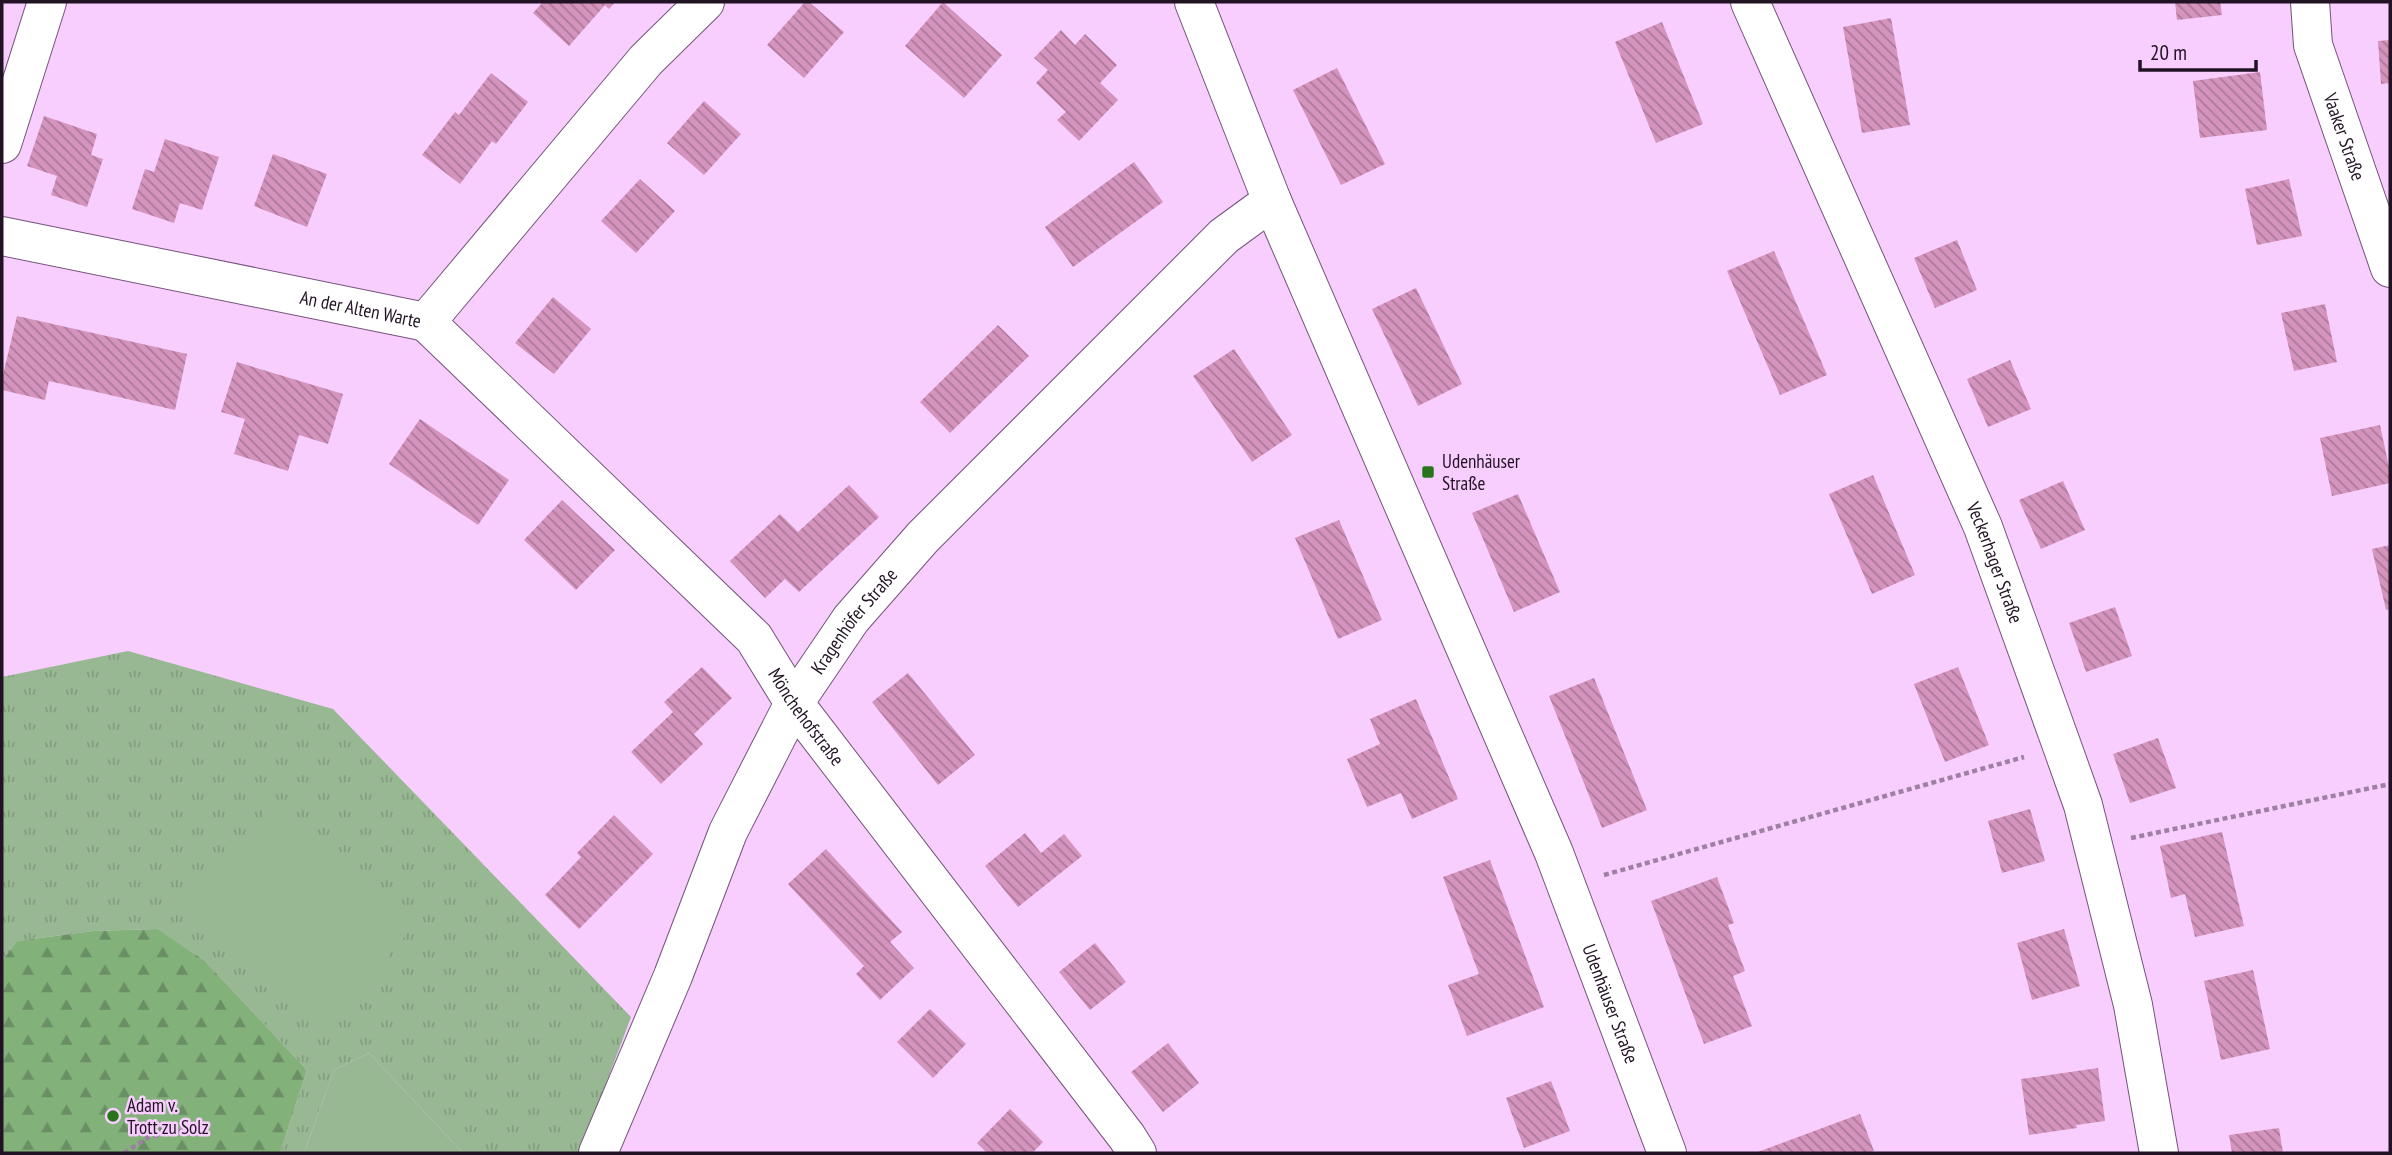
<svg xmlns="http://www.w3.org/2000/svg" width="2392" height="1155" viewBox="0 0 2392 1155" font-family="'PT Sans Narrow',sans-serif">
<style>
.grass{fill:url(#grass-tufts)}
.forest{fill:url(#forest-firs)}
.park{fill:#98b893}
.building{fill:url(#building-back-hatch)}
.lines{fill:none;stroke-linecap:round;stroke-linejoin:round}
.minor-casing{stroke:#76537d;stroke-width:40}
.path{stroke:#9e80a3;stroke-width:4.5;stroke-dasharray:5 3.5;stroke-linecap:butt}
.minor{stroke:#fff;stroke-width:38}
.poi-dot{fill:#27741b;stroke:#f7cefe;stroke-width:2.5}
.labels{text-anchor:middle;stroke-width:5;stroke-linejoin:round;paint-order:stroke}
.street-label{font-size:19px;fill:#221324;stroke:#f7cefe}
.poi-label{font-size:19px;fill:#221324;stroke:#f7cefe;text-anchor:start}
</style>
<defs>
<pattern id="grass-tufts" width="24" height="20" patternUnits="userSpaceOnUse" patternTransform="scale(1.75)"><rect width="24" height="20" fill="#98b893"/><path d="M3 7l-1-3M5 7V3M7 7l1-3M15 17l-1-3M17 17v-4M19 17l1-3" fill="none" stroke="#839d7f"/></pattern>
<pattern id="forest-firs" width="22" height="20" patternUnits="userSpaceOnUse" patternTransform="scale(1.75)"><rect width="22" height="20" fill="#82b17a"/><path d="M5 1l3.5 6h-7zM16 11l3.5 6h-7z" fill="#6a8f64"/></pattern>
<pattern id="building-back-hatch" width="6" height="6" patternUnits="userSpaceOnUse" patternTransform="scale(1.75)"><rect width="6" height="6" fill="#d594bd"/><path d="M-1 5l2 2M0 0l6 6M5-1l2 2" fill="none" stroke="#ac7899"/></pattern>
</defs>
<rect width="100%" height="100%" fill="#f7cefe"/>
<path class="grass" d="M128 651 333 709 631 1017 580 1153H463L369 1053 334 1070 304 1153H280L307 1070 204 960 156 929 93 931 17 941 2 961V677Z"/>
<path class="forest" d="M157 929 204 960 307 1070 280 1153H2V961L17 941 93 931Z"/>
<path class="park" d="M270 807 412 928 323 1033 181 912Z
M369 1053 463 1153H304L334 1070Z"/>
<path class="building" d="M543 2H615L609 9 605 5 569 46 533 13Z
M805 2H809L844 32 804 78 767 45Z
M943 2 1002 55 964 98 905 46Z
M2175 2H2220L2222 15 2177 20Z
M1891 18 1910 125 1862 133 1843 27Z
M1662 22 1703 124 1656 143 1615 42Z
M1061 30 1075 45 1085 34 1117 65 1100 83 1118 100 1079 141 1057 120 1066 112 1036 83 1048 70 1034 58Z
M2390 40V83L2381 84 2378 41Z
M1337 68 1385 164 1341 185 1293 90Z
M2260 72 2267 130 2200 138 2193 81Z
M491 73 528 102 496 144 492 141 460 184 422 155 455 112 459 115Z
M704 101 741 134 704 175 667 143Z
M44 116 97 134 91 155 103 159 87 207 51 195 57 176 27 166Z
M165 139 219 157 202 210 180 203 174 223 132 209 145 169 154 172Z
M273 154 327 174 307 227 254 206Z
M1134 162 1163 202 1073 267 1045 227Z
M640 179 675 211 636 253 601 221Z
M2289 179 2302 236 2257 245 2245 189Z
M1957 240 1977 290 1935 308 1914 258Z
M1774 251 1827 375 1780 395 1727 271Z
M1416 288 1462 384 1418 406 1372 309Z
M553 297 591 329 554 374 515 343Z
M2325 304 2337 362 2294 371 2281 313Z
M17 316 187 354 175 410 49 381 45 400 2 390V379Z
M998 325 1029 356 950 433 920 402Z
M1234 349 1292 435 1252 462 1193 376Z
M2010 360 2031 409 1988 427 1967 379Z
M237 362 343 394 328 444 299 435 288 471 234 454 245 419 221 412Z
M420 419 509 480 478 525 389 464Z
M2380 425 2390 472V483L2332 496 2320 438Z
M1873 475 1915 575 1872 594 1829 494Z
M2063 481 2085 530 2041 549 2019 500Z
M849 485 879 517 799 592 785 579 765 598 730 561 780 514 798 532Z
M1518 494 1560 592 1514 612 1472 513Z
M562 500 615 550 576 590 524 540Z
M1339 520 1382 620 1338 639 1295 538Z
M2390 545V609L2386 610 2372 549Z
M2115 607 2132 656 2086 672 2069 623Z
M702 667 732 698 694 734 703 744 661 784 631 752 673 712 664 702Z
M1958 667 1989 745 1945 762 1914 684Z
M908 673 975 755 938 785 872 702Z
M1594 678 1647 810 1602 828 1549 696Z
M1416 699 1458 799 1412 819 1401 793 1367 807 1347 759 1380 744 1370 719Z
M2158 738 2176 788 2130 803 2113 754Z
M2030 809 2045 861 2002 873 1988 821Z
M614 815 653 854 579 929 545 895 581 857 577 853Z
M2222 832 2244 926 2195 937 2185 894 2171 898 2160 846Z
M1025 833 1041 853 1064 834 1082 856 1018 907 985 866Z
M826 849 902 932 890 942 914 968 880 1000 856 974 864 966 788 884Z
M1490 860 1544 1007 1467 1036 1448 985 1479 974 1443 877Z
M1717 877 1734 923 1728 925 1745 971 1733 976 1752 1026 1704 1044 1651 901Z
M2064 929 2080 986 2032 1000 2017 943Z
M1095 943 1126 982 1090 1010 1059 972Z
M2253 970 2270 1049 2221 1060 2204 981Z
M930 1009 966 1044 933 1078 897 1042Z
M1168 1043 1199 1083 1163 1112 1131 1072Z
M2098 1068 2105 1121 2076 1125 2077 1128 2029 1135 2021 1079Z
M1551 1081 1570 1131 1524 1148 1506 1098Z
M1010 1109 1043 1142 1032 1153H987L977 1143Z
M1860 1114 1874 1151 1868 1153H1755Z
M2279 1128 2283 1153H2232L2229 1135Z"/>
<g class="lines">
<defs>
<g id="minor">
<path id="s1" d="M1194 2 1272 201 1554 853 1667 1153"/>
<path id="s2" d="M1750 2 1983 527 2062 746 2083 805 2133 1005 2159 1153"/>
<path id="s3" d="M2310 2 2313 45 2390 268"/>
<path d="M2 144 47 2"/>
<path id="s4" d="M2 236 426 322"/>
<path id="s5" d="M426 322 754 638 794 703 1127 1137 1137 1153"/>
<path d="M426 322 646 60 705 2"/>
<path id="s6" d="M598 1153 673 976 728 832 794 703 851 619 923 537 1224 236 1272 201"/>
</g>
</defs>
<use href="#minor" class="minor-casing"/>
<path class="path" d="M2131 838 2390 784
M1604 875 2024 757
M124 1153 149 1137 199 1128"/>
<use href="#minor" class="minor"/>
</g>
<g class="poi-dot">
<rect x="1421" y="465" width="14" height="14" rx="3.5"/>
<circle cx="113" cy="1116" r="7"/>
</g>
<g class="labels">
<g class="street-label">
<text dy="7" stroke="none"><textPath href="#s3" startOffset="140">Vaaker Straße</textPath></text>
<text dy="7" stroke="none"><textPath href="#s4" startOffset="366">An der Alten Warte</textPath></text>
<text dy="7" stroke="none"><textPath href="#s2" startOffset="612">Veckerhager Straße</textPath></text>
<text dy="7" stroke="none"><textPath href="#s6" startOffset="593">Kragenhöfer Straße</textPath></text>
<text dy="7" stroke="none"><textPath href="#s5" startOffset="550">Mönchehofstraße</textPath></text>
<text dy="7" stroke="none"><textPath href="#s1" startOffset="1085">Udenhäuser Straße</textPath></text>
</g>
<g class="poi-label">
<text x="1442" y="468">Udenhäuser<tspan x="1442" dy="22">Straße</tspan></text>
<text x="127" y="1112">Adam v.<tspan x="127" dy="22">Trott zu Solz</tspan></text>
</g>
</g>
<rect width="2392" height="1155" fill="none" stroke="#221324" stroke-width="7"/>
<path d="M2140 60v10h116v-10" fill="none" stroke="#221324" stroke-width="3.5"/>
<text x="2150" y="60" font-size="21" fill="#221324" stroke="#f7cefe" stroke-width="5" paint-order="stroke">20 m</text>
</svg>
